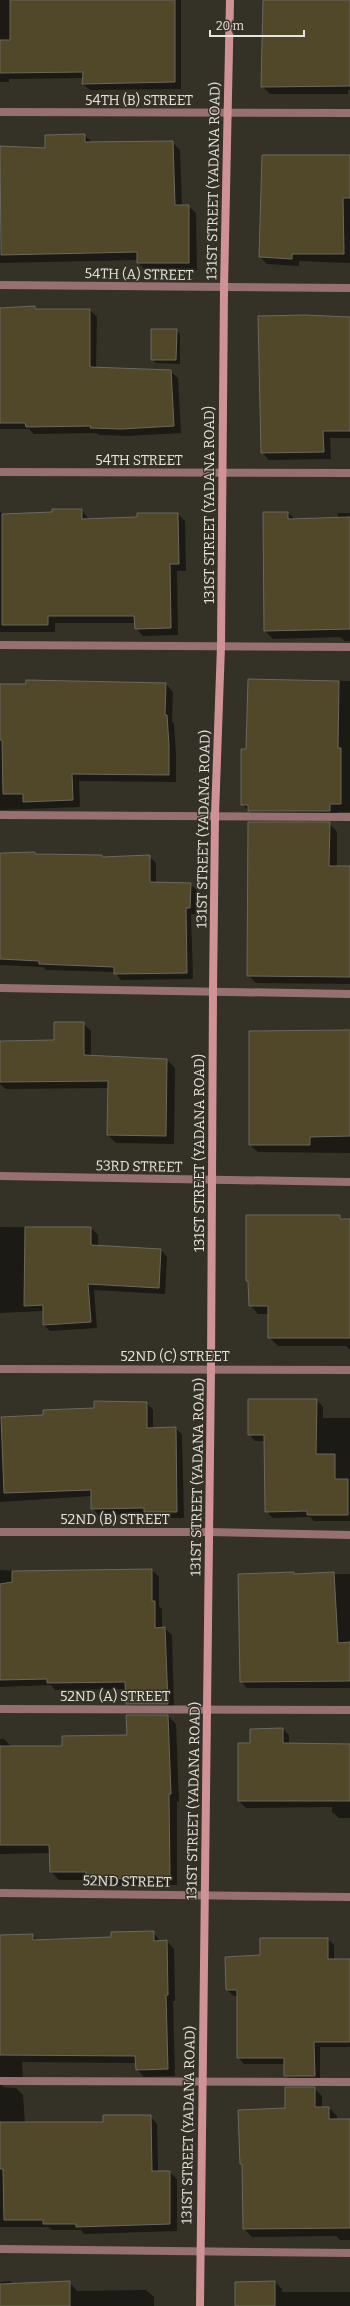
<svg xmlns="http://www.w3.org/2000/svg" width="350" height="2306" viewBox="0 0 350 2306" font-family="Bitter,serif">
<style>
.shadow{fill:#0007}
.building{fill:#514729;stroke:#6b685d}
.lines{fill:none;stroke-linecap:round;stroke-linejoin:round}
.street{stroke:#977071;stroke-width:8}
.secondary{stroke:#d09395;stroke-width:8}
.labels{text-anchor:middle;stroke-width:3;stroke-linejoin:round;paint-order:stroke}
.street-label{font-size:14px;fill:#e5e4dd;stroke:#343127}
</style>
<rect width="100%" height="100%" fill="#343127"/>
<path class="shadow" d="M0 0H181V89L90 90 83 84 84 78 9 79V82H0Z
M264 0H350V90H348V94H270L262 86Z
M84 135 92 142H172L180 150 182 206H188L196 213 197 270H146L138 263V260L0 263V147L46 149Z
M350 156V263L299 261V266L267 264 260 257Z
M34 307 37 310H90L97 317 96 368 170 371 178 378 181 433 128 436 99 435 96 433 34 434 29 429H0V309Z
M350 317V438H330L331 459 269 460 262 452Z
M176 330 180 334V364L156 363 152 359Z
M82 510 89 520 178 514 185 521 186 571H177L178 635 143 636 136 628 135 623H55V632H0V512L4 515Z
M264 513H288L295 519H338V513H350V641H345L340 637 273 639 265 631Z
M249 680 350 681V812H338V819H257L242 804 247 750Z
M166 684 173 692 172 721 174 724 176 753V782L79 781 80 807 0 810V686Z
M329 823 337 832V867H350V984L256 983 248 975Z
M0 852 101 856 103 858 149 856 156 863V883L190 884 197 890 196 914H191L193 979 121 980 115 972 46 970 43 967 0 965Z
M83 1023 91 1031V1056L167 1060 175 1068 174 1144 116 1143 108 1135 109 1088 6 1089 0 1084V1042L55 1041Z
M350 1031V1153L258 1152 250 1145Z
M339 1216 343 1220H350V1350L346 1346H278L269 1337V1314H258L250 1305 249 1282 247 1280Z
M0 1227 91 1228 98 1235V1246L161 1250 167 1257 165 1294 94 1290 97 1328 50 1331 44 1325V1311L0 1313Z
M317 1400 323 1407V1418H350V1521H314L310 1517 273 1518 266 1511 265 1441H255L249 1434Z
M147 1403 153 1410V1429L176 1428 182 1435 184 1518H152L148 1514 99 1515 92 1508V1496L0 1502V1418L44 1416Z
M0 1570 59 1573 152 1570 159 1577V1606L162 1609V1628H165L172 1635 174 1711 134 1710 127 1703 126 1689 55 1690 51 1685 0 1687Z
M293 1573 296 1575 350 1574V1688H247L241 1681Z
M168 1716 176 1724 179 1802H177V1885L95 1886 89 1880H59L51 1872 50 1853 0 1854V1739H4L12 1747H63L128 1736Z
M283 1729 289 1735V1744L350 1746V1818H339L332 1812V1807L246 1808 239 1801V1744H251Z
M153 1932 160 1941H167L174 1949 175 2001H173L175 2076 144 2077 137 2069V2063L22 2062 23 2082 5 2083 2 2087 16 2088 23 2095 25 2123H104L150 2116 157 2124 158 2172H169L177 2179V2231L84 2234 81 2230H52L48 2227H0V1936L32 1935 37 1940 112 1938Z
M328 1939 334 1945V1960H350V2047H320V2082H292L285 2076V2064H244L238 2057V1996H234L227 1990 261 1956Z
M314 2088 322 2096V2108H329L337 2116V2119H350V2240H340L336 2236 252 2237 244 2229V2167L241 2164 239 2111 286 2109Z
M10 2281 13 2284 69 2282 77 2291 146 2290 154 2297V2306H0V2282Z
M275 2282 282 2289V2292H350V2306H236Z"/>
<path class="building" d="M10 0H175V82L82 84 83 72 0 73V40H10Z
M263 0H350V86L261 87Z
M85 134V142L173 141 175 205H189V263H137V252L1 255 0 146 45 148V135Z
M262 155H350V198H343L344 254H292V259L259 257Z
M35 306V309H90V367L171 370 174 426 121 429 90 428 91 426 26 427 25 423H0V308Z
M305 315 350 317V431H323L324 452 261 453 258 316Z
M151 329H177L176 360H151Z
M52 509H82V519L137 517V513H178L179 564H170L171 628 135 629 134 616H48V625H2V514L52 512Z
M263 512H288V519L350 517V629L264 631Z
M248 679 339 681 338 748H341V804H330V811H248V805H241V749H246Z
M26 680 166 683 165 715H167L169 745V775L72 774 73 800 23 802V794H3L2 740H0V684H26Z
M248 822H330L329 866H350V977L247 976Z
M35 852V854L102 855V857L150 855V882L191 883 190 908H186L187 973 114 974V967L39 964V961L0 959V853Z
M54 1022H84V1055L167 1059 166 1136 107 1135 108 1081 0 1082V1041L54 1040Z
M350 1030V1136L310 1137V1145H249V1031Z
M246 1215H340V1219H350V1338H268V1306H249L248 1281H246Z
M25 1227H91V1245L161 1249 159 1288 88 1284 91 1322 43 1325V1305L24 1306Z
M248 1399H317L316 1454H335V1479H348V1515H307V1511L265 1512 264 1435H248Z
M94 1401 147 1402V1428L176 1427 177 1512H144V1508L91 1509V1490L4 1493 1 1417 43 1415V1410L94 1408Z
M152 1569V1601H155V1628L165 1627 168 1704H126L125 1682 47 1683V1679L0 1680V1584L12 1582V1571Z
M294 1572V1574L334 1572 338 1643 350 1642V1681L240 1682 238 1574Z
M126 1715H168L171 1794H169L170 1878 86 1879V1872H50L49 1845H0V1746H62V1736L127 1735Z
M283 1728V1743L350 1744V1801H238V1743H250V1729Z
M154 1931V1941L167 1940 168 1995H166L168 2069 136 2070 135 2056 0 2055V1935L33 1934V1940L111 1937V1932Z
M260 1938H328V1959H350V2042H314L315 2076H284V2058H237V1990H226L225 1957 260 1955Z
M285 2087H315V2107H329V2119H350V2228L243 2229 242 2164H240L238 2110 285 2108Z
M103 2115H151L152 2171H170V2224L76 2227V2224H43V2220H4L3 2169H0V2122H103Z
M70 2281V2306H0V2284Z
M275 2281V2306H235V2282Z"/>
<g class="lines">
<path class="street" d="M0 112 350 113
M0 285 350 288
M0 472 350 473
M0 645 350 647
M0 815 350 817
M0 988 350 994
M0 1176 350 1182
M0 1369 350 1370
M0 1532H209L350 1535
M0 1709 350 1710
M0 1893 350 1897
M0 2081 350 2082
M0 2249 350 2253"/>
<path class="secondary" d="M200 2306 211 1369 213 992 215 815 221 646 224 288 230 0"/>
</g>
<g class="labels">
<g class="street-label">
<text x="139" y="105">54TH (B) STREET</text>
<text transform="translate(213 181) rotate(-89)" y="5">131ST STREET (YADANA ROAD)</text>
<text transform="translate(139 274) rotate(1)" y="5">54TH (A) STREET</text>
<text x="139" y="465">54TH STREET</text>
<text transform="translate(209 505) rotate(-90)" y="5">131ST STREET (YADANA ROAD)</text>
<text transform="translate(203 829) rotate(-89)" y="5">131ST STREET (YADANA ROAD)</text>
<text transform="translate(199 1153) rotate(-90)" y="5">131ST STREET (YADANA ROAD)</text>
<text transform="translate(139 1166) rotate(1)" y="5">53RD STREET</text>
<text x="175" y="1361">52ND (C) STREET</text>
<text transform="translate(197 1477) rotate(-89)" y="5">131ST STREET (YADANA ROAD)</text>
<text x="115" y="1524">52ND (B) STREET</text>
<text x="115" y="1701">52ND (A) STREET</text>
<text transform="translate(193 1801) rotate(-89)" y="5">131ST STREET (YADANA ROAD)</text>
<text transform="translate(127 1881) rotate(1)" y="5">52ND STREET</text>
<text transform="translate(188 2125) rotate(-89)" y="5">131ST STREET (YADANA ROAD)</text>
</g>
</g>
<path d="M210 30v6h94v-6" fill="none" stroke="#e5e4dd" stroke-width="2"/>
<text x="216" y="30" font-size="12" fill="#e5e4dd" stroke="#343127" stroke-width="3" paint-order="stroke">20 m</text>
</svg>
